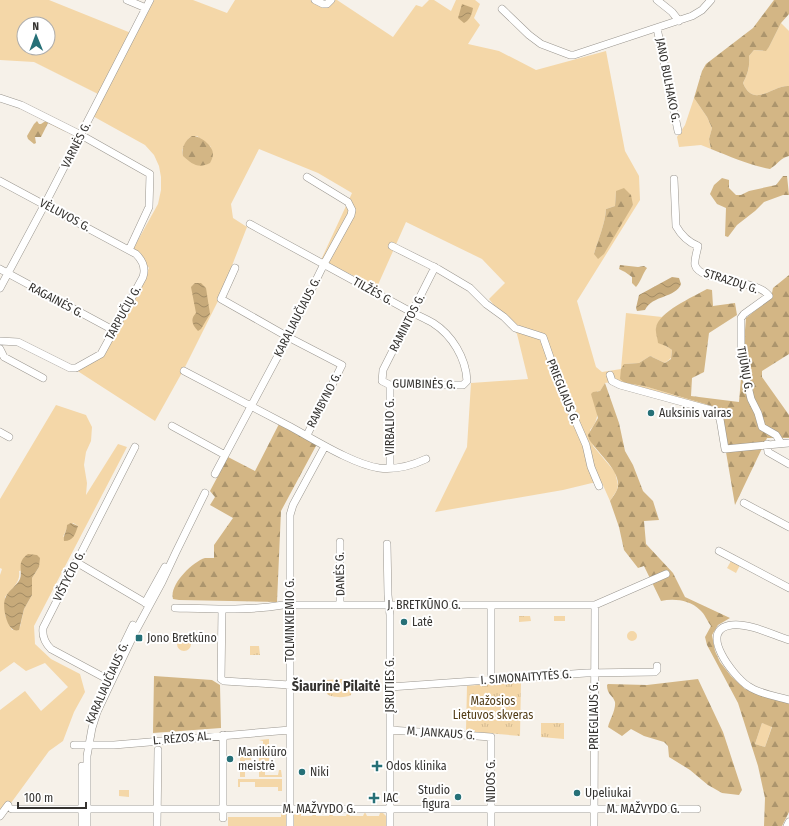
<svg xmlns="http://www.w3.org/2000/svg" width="789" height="826" viewBox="0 0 789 826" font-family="'Fira Sans Condensed',sans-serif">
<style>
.grass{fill:#f4d7a8;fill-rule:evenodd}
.forest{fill:url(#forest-firs);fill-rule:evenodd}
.park{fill:url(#park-tufts)}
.water{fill:url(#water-waves)}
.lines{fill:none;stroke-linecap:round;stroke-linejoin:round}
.minor-casing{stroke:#9a968f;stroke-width:8}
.minor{stroke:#fff;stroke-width:7}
.poi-dot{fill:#267077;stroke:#fff;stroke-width:1.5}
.labels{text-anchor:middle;stroke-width:4;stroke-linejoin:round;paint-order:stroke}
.street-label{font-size:12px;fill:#353330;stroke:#fff}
.poi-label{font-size:12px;fill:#353330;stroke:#fff;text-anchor:start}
.park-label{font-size:12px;fill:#523c16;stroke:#fff}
.quarter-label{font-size:14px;font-weight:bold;fill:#353330;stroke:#fff}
</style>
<defs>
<pattern id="forest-firs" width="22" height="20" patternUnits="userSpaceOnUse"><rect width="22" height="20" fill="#d3b685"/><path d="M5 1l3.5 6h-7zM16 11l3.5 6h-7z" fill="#ac956d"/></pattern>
<pattern id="park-tufts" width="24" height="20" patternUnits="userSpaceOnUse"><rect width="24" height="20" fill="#f4d7a8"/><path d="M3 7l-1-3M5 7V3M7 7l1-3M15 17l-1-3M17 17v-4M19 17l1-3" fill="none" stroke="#d2b991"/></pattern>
<pattern id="water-waves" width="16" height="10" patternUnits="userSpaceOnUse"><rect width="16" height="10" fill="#c7aa7a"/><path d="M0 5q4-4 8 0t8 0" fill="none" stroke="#a28b64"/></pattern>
</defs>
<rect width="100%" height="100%" fill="#f6f1e9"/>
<path class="grass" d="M0 0H49L136 35 154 0H193L227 13 235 0H310L324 8 335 0H337L393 37 416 5 422 7 429 0H434L451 11 456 0H475L480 4 474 18 480 25 468 44 499 51 536 70 606 51 625 151 639 176 640 200 577 301 596 367 602 372 621 369 626 313 662 317 656 328 666 346 672 350 671 358 665 363 650 356 639 363 624 364 625 383 644 386 712 406 719 411 617 381 605 383 600 391H597C597 405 601 419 590 430L593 446 615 472 618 485 617 490 610 501 602 483H592L563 490 435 512 467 447 471 383 528 379 517 334 489 299 505 283 482 259 406 222 377 287 321 260 352 193 318 173 259 149 231 204 233 218 247 227 219 299 184 369 155 421 76 370 103 354 149 268 133 249 158 204 161 190V177L159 166 154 155 145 145 89 114 98 94 34 62 0 60ZM24 24H48V48H24ZM197 136 211 147 183 156 182 150 189 138ZM616 191 633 205 594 254C598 239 605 225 606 209L615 206Z
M781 23 789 31V86C772 85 754 109 743 83 748 74 750 66 749 56L754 50 765 51 769 47Z
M694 98 707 117 712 128 709 139 711 149 701 145 679 147 677 137 685 125Z
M56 405 86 415 92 427 91 441 86 452 84 465 87 483 86 495 118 444 127 447 34 626 35 644 51 659 80 674 85 692 74 712 63 741 49 751 11 803 8 802 0 811V710L25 691 41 711 68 687 45 663 26 671 14 662 0 672V575L2 569 0 568V499ZM73 523 78 526 63 537 67 528ZM39 567 32 578V595L24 609 20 627 12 630 5 615V597C12 589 21 582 19 571Z
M731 561 740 565 736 573 727 568Z
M762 723 772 726 765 747 755 744Z
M269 739V761H265V775H278L279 770H281L282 777H259V758H263V741L259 740Z
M245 751H251V760H245V777H240V756H245Z
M238 779H282V791H278V787H255V782H240V787H238Z
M331 812 333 816H346L348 812 350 816H363L365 812 367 816H379L380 813H383L387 817V826H293V816L296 813H301V816H312L314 813H316V816H329Z
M281 813 286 814 287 826H228V817H281Z"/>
<path class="forest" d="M774 0H789V14L781 23 769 47 766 51 754 50 749 56C750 66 748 74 743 83 754 109 772 85 789 86V156C780 158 778 164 770 169 749 165 731 157 711 149L709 139 712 128 707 117 694 98 702 71 706 64 753 28Z
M47 120 66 132 48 123 41 137H35L36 143 34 144 28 139 27 136 34 124 37 121 39 124H41Z
M192 136C199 135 213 145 213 154 213 157 211 161 210 163 198 169 192 164 183 156 181 149 185 140 192 136Z
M783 176H787L789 195H783L764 202 755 211 737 225 728 237 725 236 726 208 717 204 710 194 714 185 722 178 729 180V188L736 195H741L749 191 776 185Z
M624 188 631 195 633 205 604 254 598 259 594 254C598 239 605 225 606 209L615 206 616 191Z
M620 265 638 267 644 266 647 268C642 275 641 281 636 287L632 283V277L625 272 619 269Z
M789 275V354L762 371V377L789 415V438H767L735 505 719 411 712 406 644 386 625 383 620 379 621 369 624 364 639 363 650 356 665 363 671 359 672 350 666 346 658 343C658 339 655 332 656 328 658 312 693 297 707 289L712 290 713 306 735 303 737 315 709 333 704 372 692 378 691 396 739 402 746 318 771 298 773 288Z
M605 383 619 423 625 451 633 465 643 491 653 501 659 520 644 521 646 544 673 573 685 597 730 618 718 625 712 635 715 651 720 662 731 676 745 689 789 703V812L782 826H764L765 798 758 766 738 703 707 645 705 637 711 626C707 621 705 614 700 610 690 600 674 598 661 601L644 566 638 568 624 550 619 527 610 501C612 498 615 494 617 490 624 473 597 453 589 439L588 435 598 418 591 394 593 392 600 391ZM762 723 772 727 765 747 755 744Z
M279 424 317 444 281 511 277 602 179 600 173 599C169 585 192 562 205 558 208 558 211 558 214 558V545L233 518 210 505 215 497 210 491 228 457 255 471Z
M154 676 212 680 220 685 221 728 153 733Z
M698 679 723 732 742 790 739 795 722 793 708 785 690 770 669 757 668 746 664 742 644 736 631 729 622 736 608 727C610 719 616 710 615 702 613 695 607 695 607 685L608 684 647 685Z"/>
<path class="park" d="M155 341 163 345 159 353 151 349Z
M519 616H530L531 621 519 622Z
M554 616H565V621H554Z
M627 636a5 5 0 1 1 10 0a5 5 0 1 1-10 0Z
M177 644a7 7 0 1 1 14 0a7 7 0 1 1-14 0Z
M250 646H259L260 655H250Z
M342 679 347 684 352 686 351 695C346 698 332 698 327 694L326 680Z
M521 681 520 736 475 732V730H471V732H467L466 730 467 686Z
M541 723H564V739L541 737Z
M119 790H129V797L119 796Z"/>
<path class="water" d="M462 4 473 8C472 14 470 20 464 23L458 18Z
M672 277 679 278 681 284C676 298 652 295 645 310L637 311 636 308 639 295Z
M195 283H201L206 288 210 314 201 329 198 331C192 325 190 319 196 313L191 287Z
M71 523 78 526C75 534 74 541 64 541 63 535 67 531 67 525Z
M28 554 37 555 40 558 39 567 32 578V595L24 609 19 630C7 634 2 607 5 599 7 591 17 586 20 579 23 570 16 562 28 554Z"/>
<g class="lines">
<defs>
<path id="minor" d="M127 0 146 8
M315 0 323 4H327L331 0
M657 0 672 12 679 21
M502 9 529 35 541 44 570 55H574L692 16 702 10 711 0
M657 28 678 131
M0 98 21 105 81 135 150 174 149 207 129 250
M674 179 676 226C681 235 688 242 698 246 697 252 694 260 695 265 700 283 757 278 769 296L744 314 741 318V351L746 378 751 399 758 413 762 427 776 435 781 443
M0 181 136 254C143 261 146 268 143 277L101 354 76 368H70L18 342 0 341
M250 224 413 313C419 316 426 319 433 323 452 335 466 358 467 381L463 385H390L382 381 383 370 435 267
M392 246 438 269 470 288 486 304 504 317 515 328 543 337 559 383 586 445 591 467 599 486
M235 268 221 299 288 337 342 365 307 435
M0 269 113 330
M0 288 45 204 150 0
M0 349 4 357 43 378
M184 371C219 389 253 407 287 425 312 438 352 464 379 468 395 470 411 466 426 459
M610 375 612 381 620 385 715 411 720 419 725 449 789 443
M390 385V468
M172 426 225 455
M0 432 9 437
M767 444 768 452 789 464
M215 474 288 337 324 264 351 215 352 210 348 202 307 177
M744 503 789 527
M340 542V605
M387 544 388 595 390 615V826
M719 551 789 588
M76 562 149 605
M145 603 165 567
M491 606V680
M175 608C211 609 247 611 283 605H595L666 574
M222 609 221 679 224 681 290 685
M789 640C773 635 749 623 732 625 696 629 734 677 748 686 759 694 776 696 789 700
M116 660 133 625
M107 679 51 649C45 643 42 636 43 628L135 447
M390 687 586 673 655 672 657 670V666
M390 730 491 737V826
M223 735V818
M74 745H114L290 730
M12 809H697
M0 816 8 805
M82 826V766
M87 826V756L92 728 97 712 135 632 162 582 176 552 205 493
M157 826 158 750
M290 826V515L293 505 325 446
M594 826 595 605
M787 826 789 822"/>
</defs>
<use href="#minor" class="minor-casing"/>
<use href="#minor" class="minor"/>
</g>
<g class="poi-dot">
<circle cx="651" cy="413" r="4"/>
<circle cx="404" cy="622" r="4"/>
<rect x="135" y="634" width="8" height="8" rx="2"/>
<circle cx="230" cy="759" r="4"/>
<path d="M375 760h4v4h4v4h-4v4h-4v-4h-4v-4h4z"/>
<circle cx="302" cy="772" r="4"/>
<circle cx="577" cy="793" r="4"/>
<circle cx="458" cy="797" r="4"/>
<path d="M372 792h4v4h4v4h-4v4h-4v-4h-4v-4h4z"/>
</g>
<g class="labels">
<g class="street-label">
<text transform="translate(668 80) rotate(79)" y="4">JANO BULHAKO G.</text>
<text transform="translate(76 145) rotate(-63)" y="4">VARNĖS G.</text>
<text transform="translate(65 215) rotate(28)" y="4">VĖLUVOS G.</text>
<text transform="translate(731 281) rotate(18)" y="4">STRAZDŲ G.</text>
<text transform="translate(373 291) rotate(29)" y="4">TILŽĖS G.</text>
<text transform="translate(56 300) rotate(28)" y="4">RAGAINĖS G.</text>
<text transform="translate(123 313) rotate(-61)" y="4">TARPUČIŲ G.</text>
<text transform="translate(297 317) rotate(-63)" y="4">KARALIAUČIAUS G.</text>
<text transform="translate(407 323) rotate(-63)" y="4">RAMINTOS G.</text>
<text transform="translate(745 369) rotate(80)" y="4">TIJŪNŲ G.</text>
<text transform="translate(424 384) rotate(1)" y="4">GUMBINĖS G.</text>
<text transform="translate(563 391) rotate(68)" y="4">PRIEGLIAUS G.</text>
<text transform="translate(324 400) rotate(-63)" y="4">RAMBYNO G.</text>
<text transform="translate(390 427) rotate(-90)" y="4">VIRBALIO G.</text>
<text transform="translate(340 574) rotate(-91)" y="4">DANĖS G.</text>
<text transform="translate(69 576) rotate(-63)" y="4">VIŠTYČIO G.</text>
<text x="424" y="609">J. BRETKŪNO G.</text>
<text transform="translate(290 620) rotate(-90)" y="4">TOLMINKIEMIO G.</text>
<text transform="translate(526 677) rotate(-4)" y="4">I. SIMONAITYTĖS G.</text>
<text transform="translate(107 683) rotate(-66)" y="4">KARALIAUČIAUS G.</text>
<text transform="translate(390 685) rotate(-90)" y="4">ĮSRUTIES G.</text>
<text transform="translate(594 716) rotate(-90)" y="4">PRIEGLIAUS G.</text>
<text transform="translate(441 733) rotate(4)" y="4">M. JANKAUS G.</text>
<text transform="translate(182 738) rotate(-5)" y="4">L. RĖZOS AL.</text>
<text transform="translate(491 781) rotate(-90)" y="4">NIDOS G.</text>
<text x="319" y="813">M. MAŽVYDO G.</text>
<text x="643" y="813">M. MAŽVYDO G.</text>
</g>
<g class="poi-label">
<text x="659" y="417">Auksinis vairas</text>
<text x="412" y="626">Latė</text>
<text x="147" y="642">Jono Bretkūno</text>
<text x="238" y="756">Manikiūro<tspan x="238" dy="14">meistrė</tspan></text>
<text x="386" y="770">Odos klinika</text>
<text x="310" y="776">Niki</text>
<text x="450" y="794" text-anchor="end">Studio<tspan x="450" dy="14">figura</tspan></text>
<text x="585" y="797">Upeliukai</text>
<text x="383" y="802">IAC</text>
</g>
<g class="park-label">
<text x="493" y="705">Mažosios<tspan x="493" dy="14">Lietuvos skveras</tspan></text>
</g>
<g class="quarter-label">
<text x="336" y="691">Šiaurinė Pilaitė</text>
</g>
</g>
<g transform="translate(36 36) rotate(359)"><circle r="19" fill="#ffffff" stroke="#aeadac"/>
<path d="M0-3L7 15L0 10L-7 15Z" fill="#267077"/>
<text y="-6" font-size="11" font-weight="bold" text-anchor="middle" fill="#353330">N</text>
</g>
<path d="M18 802v6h68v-6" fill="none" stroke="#353330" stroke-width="2"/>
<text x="24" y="802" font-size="12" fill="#353330" stroke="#ffffff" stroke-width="3" paint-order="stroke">100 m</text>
</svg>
